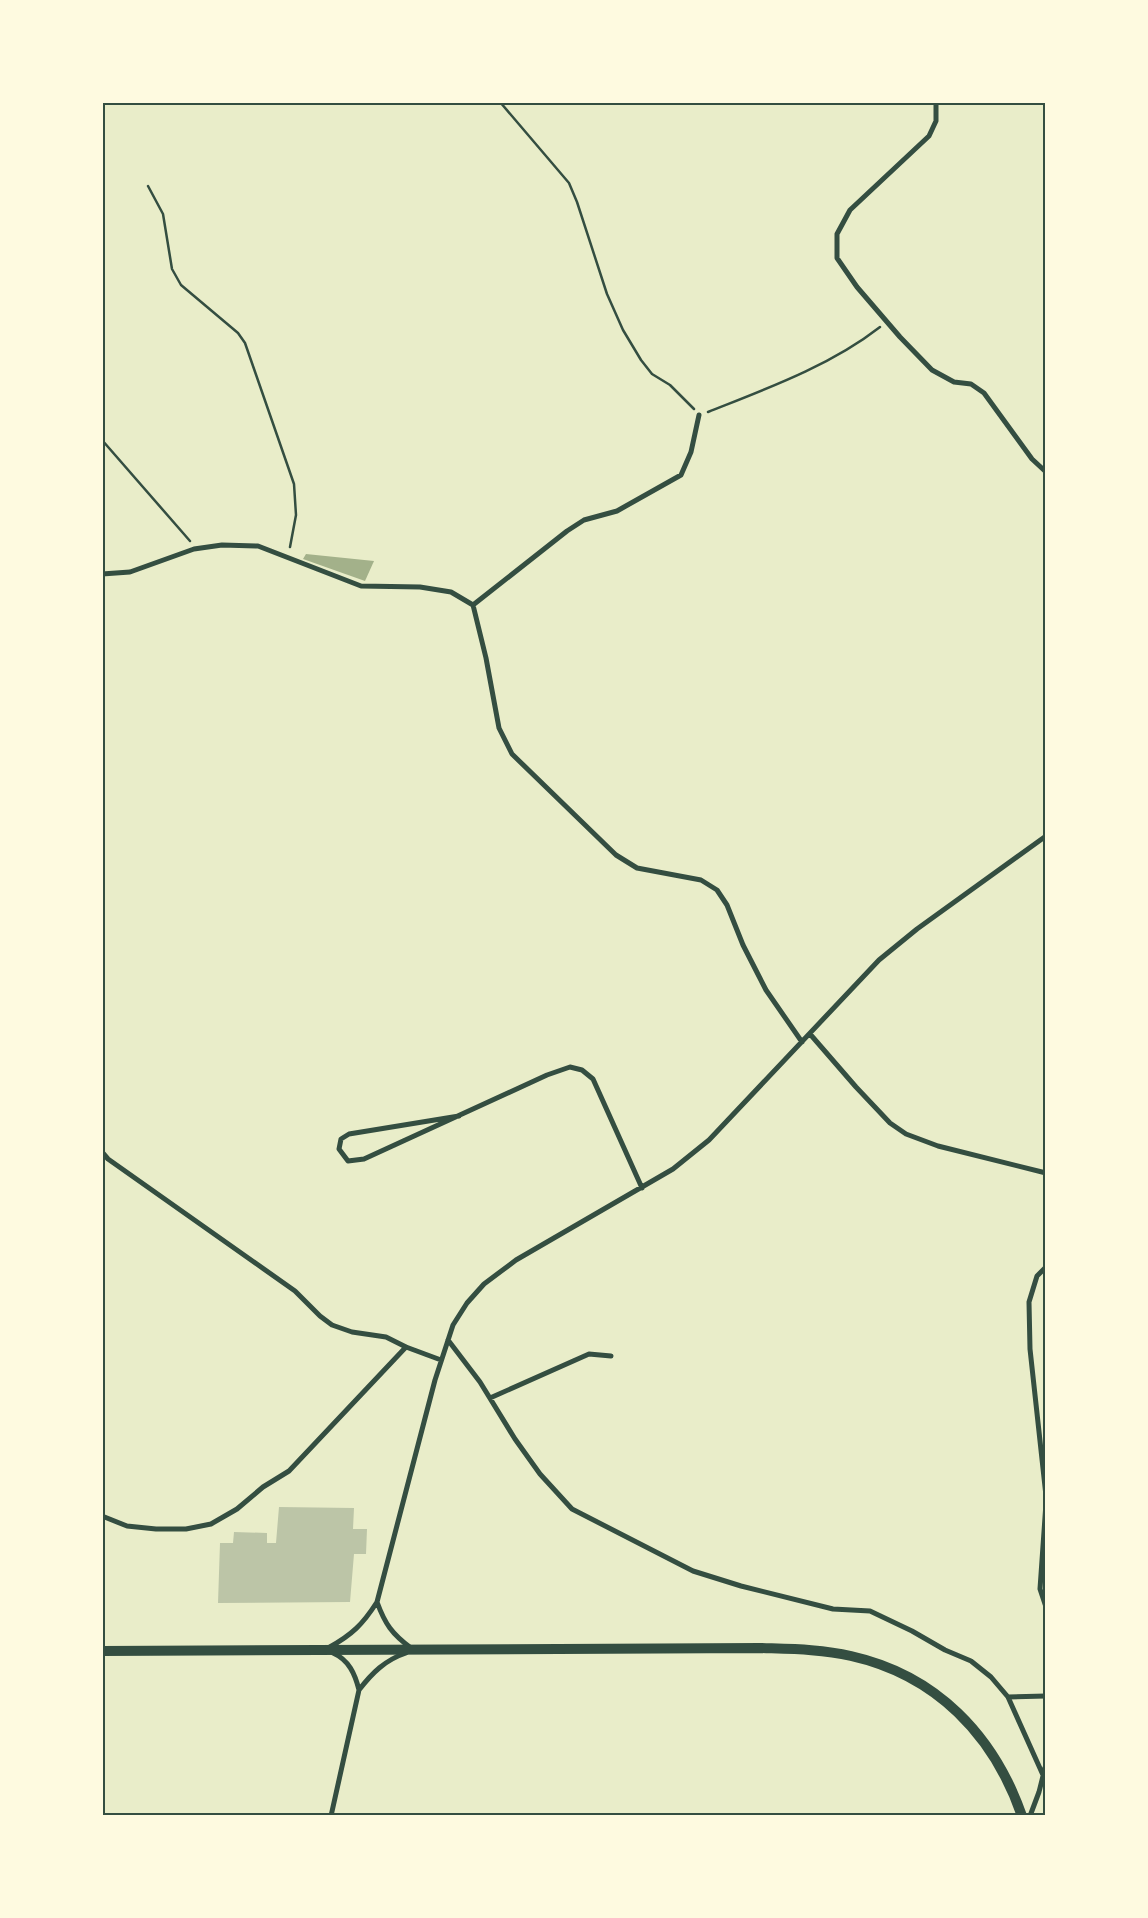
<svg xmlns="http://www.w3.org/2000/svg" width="1148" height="1918" viewBox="0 0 1148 1918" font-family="Barlow,sans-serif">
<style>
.water{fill:#a3b18a}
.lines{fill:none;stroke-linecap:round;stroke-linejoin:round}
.stream{stroke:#a3b18a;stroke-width:4.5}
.building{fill:#bcc5a7}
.path{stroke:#344e41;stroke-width:2.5}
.minor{stroke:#344e41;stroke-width:5}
.secondary{stroke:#344e41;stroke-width:10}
.neatline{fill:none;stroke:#344e41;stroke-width:2}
</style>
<rect width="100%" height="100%" fill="#e9edc9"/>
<path class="water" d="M306 554 374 561 365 581 303 559Z"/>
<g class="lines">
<path class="stream" d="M1045 102 1046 103"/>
</g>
<path class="building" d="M279 1507 354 1508 353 1529H367L366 1554H354L350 1602 218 1603 220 1543H233L234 1532 267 1533V1543H276Z"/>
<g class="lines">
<path class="path" d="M500 102 569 183 577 202 607 294 623 330 641 360 652 374 670 385 694 409
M148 186 163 214 172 269 181 285 238 333 245 343 294 484 296 515 290 547
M708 412C766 389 830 366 880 327
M102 440 190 541"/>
<path class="minor" d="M936 102V121L929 136 850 210 837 234V258L857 287 900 337 932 370 954 382 971 384 984 393 1032 459 1046 472
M102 574 130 572 194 549 222 545 258 546 361 586 420 587 451 592 473 605 486 658 499 728 512 754 616 855 637 868 701 880 717 890 727 905 743 945 766 990 802 1042
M473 605 567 531 584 520 617 511 681 475 691 452 699 415
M810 1034 856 1087 890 1123 906 1134 938 1146 1046 1173
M459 1116 349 1134 341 1139 339 1149 348 1161 364 1159 547 1075 570 1067 582 1070 593 1079 642 1188
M102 1152 108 1159 295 1291 320 1316 332 1325 352 1332 386 1337 406 1347 441 1360
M1046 1267 1037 1276 1029 1302 1030 1349 1046 1496
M448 1340 480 1382 515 1439 540 1474 572 1509 693 1571 741 1586 833 1609 870 1611 912 1631 945 1650 971 1661 991 1677 1008 1697 1043 1775
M490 1398 589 1354 611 1356
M1046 1503 1040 1589 1046 1607
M102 1516 127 1526 156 1529H186L211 1524 237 1509 263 1487 289 1471 406 1347
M377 1602C385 1624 392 1634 411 1648
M328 1648C352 1635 363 1624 377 1602L435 1380 453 1325 467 1303 484 1284 516 1260 673 1169 709 1140 879 960 917 929 1046 836
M359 1690C372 1673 385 1660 406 1653
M1008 1697 1046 1696
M331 1816 359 1690C355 1674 349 1660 333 1653
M1030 1816 1039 1792 1046 1764"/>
<path class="secondary" d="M102 1651 760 1648C790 1649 821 1649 851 1656 936 1675 994 1735 1022 1816"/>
</g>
<rect width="1148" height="1918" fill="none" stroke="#fefae0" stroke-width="208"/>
<rect x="104" y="104" width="940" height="1710" class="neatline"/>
</svg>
